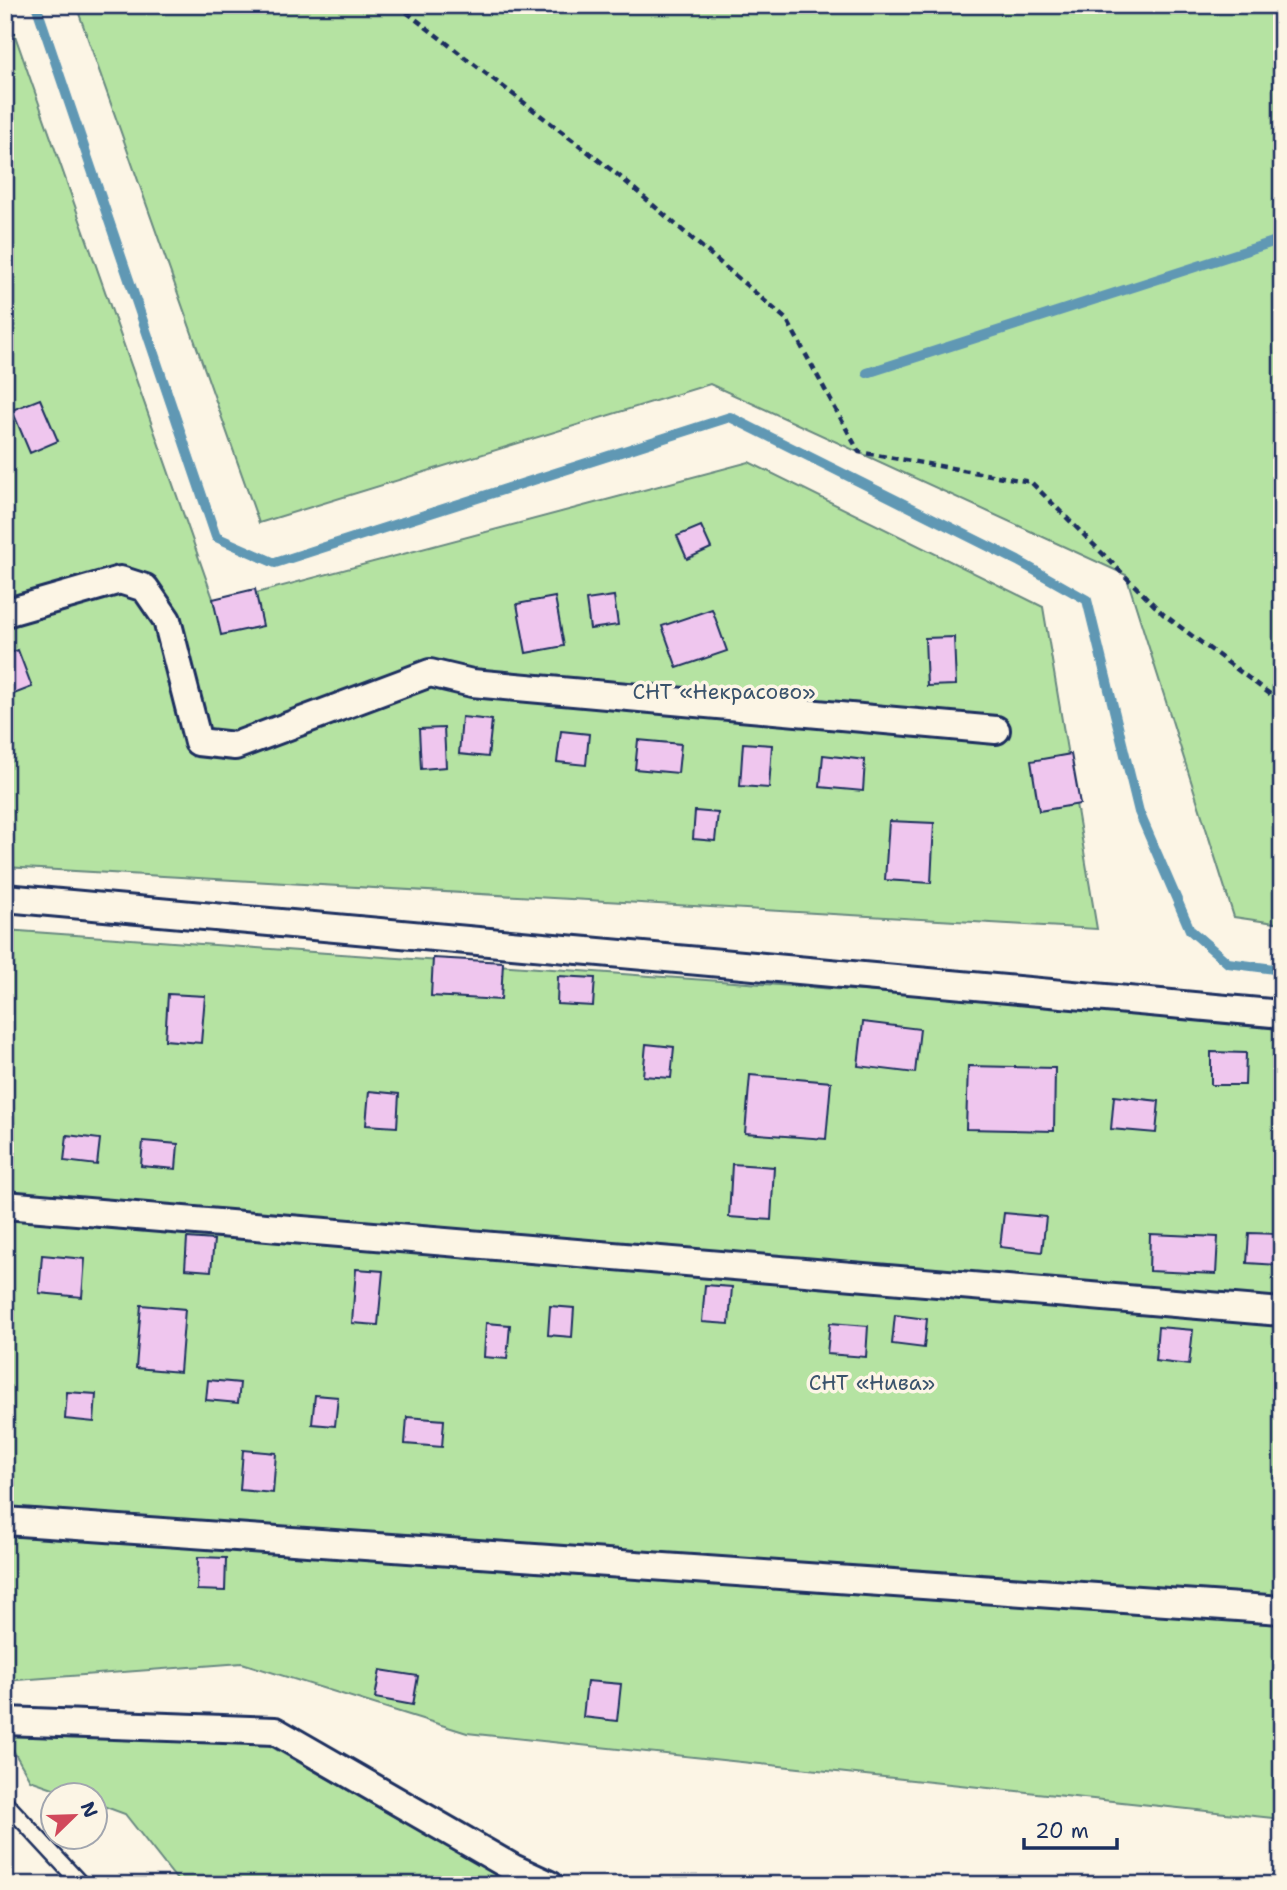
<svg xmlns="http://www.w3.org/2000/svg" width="1287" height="1890" viewBox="0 0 1287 1890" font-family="'Shantell Sans',sans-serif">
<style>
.green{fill:#b5e3a2;stroke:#688980;stroke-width:2}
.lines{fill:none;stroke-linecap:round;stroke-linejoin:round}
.stream{stroke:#6198b4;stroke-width:10}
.building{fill:#efc6ee;stroke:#1b2f5e;stroke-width:2}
.lane-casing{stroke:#1b2f5e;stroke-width:19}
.street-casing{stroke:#1b2f5e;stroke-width:32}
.path{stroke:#1b2f5e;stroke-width:4.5;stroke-dasharray:7 5;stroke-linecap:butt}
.lane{stroke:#fcf5e5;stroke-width:14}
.street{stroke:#fcf5e5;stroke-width:26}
.labels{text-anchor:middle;stroke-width:7;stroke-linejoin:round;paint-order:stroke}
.park-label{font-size:21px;fill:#3a536c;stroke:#fcf5e5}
</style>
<rect width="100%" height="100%" fill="#fcf5e5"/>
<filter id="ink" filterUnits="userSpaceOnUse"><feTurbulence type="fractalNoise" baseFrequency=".0143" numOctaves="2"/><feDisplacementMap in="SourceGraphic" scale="14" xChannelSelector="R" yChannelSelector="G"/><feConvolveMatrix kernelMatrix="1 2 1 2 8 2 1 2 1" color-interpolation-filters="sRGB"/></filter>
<g filter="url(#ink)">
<path class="green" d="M76 5H1282V924L1234 917 1126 575 710 384 259 523Z
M5 7 215 604 749 462 1043 607 1097 929 5 867Z
M5 930 1184 1014 1282 1024V1819L467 1733 242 1663 5 1681Z
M5 1736 261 1741 515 1885H181L125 1814 95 1803 94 1796 73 1795 30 1780Z"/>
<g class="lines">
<path class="stream" d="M36 5 216 537 275 563 730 417 1018 561 1087 600 1139 812 1190 930 1228 963 1282 970
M867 373 1282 239"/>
</g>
<path class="building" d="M40 399 58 441 30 453 12 410Z
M701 526 711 548 687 559 677 536Z
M255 589 263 626 221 635 213 599Z
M614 596 618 625 590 629 586 600Z
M555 597 564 646 526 653 517 604Z
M712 609 727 651 677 668 662 626Z
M954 637 956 685 927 686 925 638Z
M18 650 32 687 9 696 5 686V655Z
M462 717 492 720 488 757 459 754Z
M444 728 446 767 421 769 419 729Z
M561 731 589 734 586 765 557 762Z
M638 740 681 744 678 773 635 769Z
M743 743 772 745 769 788 740 786Z
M1071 754 1080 804 1039 811 1031 761Z
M823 755 865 760 863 791 820 787Z
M695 811 718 813 715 841 693 839Z
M889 821 934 823 931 883 885 880Z
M433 958 503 962 501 1000 431 996Z
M558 976 595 978 593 1006 557 1004Z
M168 994 205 996 201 1043 165 1040Z
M863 1022 920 1029 915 1073 858 1066Z
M646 1044 674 1047 671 1078 643 1076Z
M1211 1052 1246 1053 1245 1085H1211Z
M968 1066 1055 1068 1054 1131 966 1129Z
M750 1075 831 1082 826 1139 745 1133Z
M369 1091 399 1094 397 1127 366 1125Z
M1114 1096 1159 1101 1156 1133 1111 1129Z
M67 1135 100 1139 97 1165 64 1161Z
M143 1141 178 1144 176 1169 141 1166Z
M732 1164 774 1167 771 1220 729 1217Z
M1004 1213 1046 1217 1042 1252 1000 1247Z
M1249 1233 1280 1234 1279 1265 1247 1263Z
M1150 1234 1218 1237 1216 1274 1149 1271Z
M187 1238 214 1240 211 1271 185 1269Z
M42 1255 85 1259 82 1297 39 1293Z
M356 1269 383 1271 378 1325 352 1323Z
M705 1285 732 1287 729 1324 702 1322Z
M141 1305 185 1309 180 1372 136 1368Z
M550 1306 574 1308 572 1337 548 1335Z
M895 1315 927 1319 924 1348 892 1344Z
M486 1323 510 1325 507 1359 484 1357Z
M830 1323 868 1326 866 1357 827 1354Z
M1158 1327 1193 1330 1189 1365 1155 1361Z
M208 1380 240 1383 238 1403 206 1400Z
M67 1392 96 1394 94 1422 65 1419Z
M315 1395 338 1397 335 1426 312 1424Z
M407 1417 444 1420 442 1447 405 1444Z
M243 1450 276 1453 273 1493 240 1490Z
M198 1557 226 1558 225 1591 197 1590Z
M380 1670 418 1676 413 1705 375 1698Z
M587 1681 621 1684 617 1721 583 1717Z"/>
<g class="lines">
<defs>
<path id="lane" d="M5 1802 82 1885"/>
<path id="street" d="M5 613 120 580 145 588 167 620 198 742 235 746 430 673 472 683 996 730
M5 898 1282 1014
M5 1205 1282 1312
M5 1521 1282 1610
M5 1721 275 1731 513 1868 550 1885"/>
</defs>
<use href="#lane" class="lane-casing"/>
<use href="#street" class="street-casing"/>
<path class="path" d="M397 5 618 175 787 320 859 452 1031 482 1163 614 1282 703"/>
<use href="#lane" class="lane"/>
<use href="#street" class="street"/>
</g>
</g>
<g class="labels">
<g class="park-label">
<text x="724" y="699">СНТ «Некрасово»</text>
<text x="872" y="1390">СНТ «Нива»</text>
</g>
</g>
<rect width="1287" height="1890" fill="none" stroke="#fcf5e5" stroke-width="28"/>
<rect x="14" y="14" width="1259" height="1862" fill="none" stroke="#1b2f5e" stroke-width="2.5" filter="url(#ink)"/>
<g transform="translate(74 1816) rotate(67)"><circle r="33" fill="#fcf5e5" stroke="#a2a6af" stroke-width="2"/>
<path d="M0-5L12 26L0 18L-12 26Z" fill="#d1495b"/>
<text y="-10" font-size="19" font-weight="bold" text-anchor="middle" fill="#1b2f5e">N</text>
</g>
<path d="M1024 1838v10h93v-10" fill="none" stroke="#1b2f5e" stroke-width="3.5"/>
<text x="1035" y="1838" font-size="21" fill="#1b2f5e" stroke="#fcf5e5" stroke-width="5" paint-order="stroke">20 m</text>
</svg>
